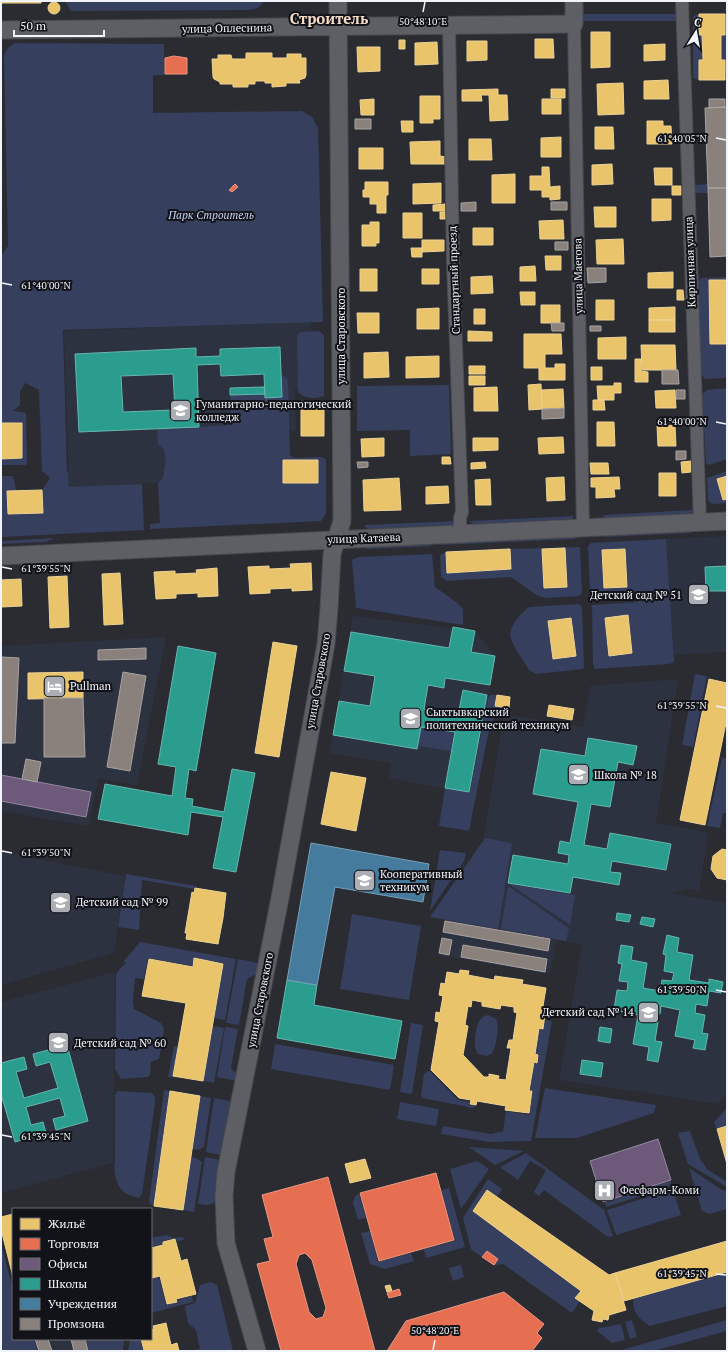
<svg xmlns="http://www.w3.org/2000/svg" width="728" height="1352" viewBox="0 0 728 1352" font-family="'PT Serif',serif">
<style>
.built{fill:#2d3241}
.green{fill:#363f5d}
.homes{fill:#e9c46a;stroke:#ecd296;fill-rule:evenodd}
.shops{fill:#e76f51;stroke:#ea9784;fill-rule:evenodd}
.offices{fill:#6d597a;stroke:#9588a1}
.schools{fill:#2a9d8f;stroke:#66b7af;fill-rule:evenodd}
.public{fill:#457b9d;stroke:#799fb9}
.industry{fill:#8a817c;stroke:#a9a4a2}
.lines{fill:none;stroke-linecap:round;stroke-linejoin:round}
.street-casing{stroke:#484a4f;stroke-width:14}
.secondary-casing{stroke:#484a4f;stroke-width:19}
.street{stroke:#5d5f64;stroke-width:12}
.secondary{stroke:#5d5f64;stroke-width:17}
.ticks{fill:none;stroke:#f2f4fb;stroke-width:1.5}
.labels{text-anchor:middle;stroke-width:4;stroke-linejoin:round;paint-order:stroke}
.street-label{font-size:11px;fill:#f2f4fb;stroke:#111318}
.park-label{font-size:11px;font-style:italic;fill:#c8d4f6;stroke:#111318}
.poi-label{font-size:11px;fill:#f2f4fb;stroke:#111318;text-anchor:start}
.district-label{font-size:15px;font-weight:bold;fill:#f7ddc8;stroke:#111318}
.ticks-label{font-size:10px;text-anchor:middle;fill:#f2f4fb;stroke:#111318;stroke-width:4;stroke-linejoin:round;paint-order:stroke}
</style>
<rect width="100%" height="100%" fill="#2a2c32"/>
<path class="built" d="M311 322V389L295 390 296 430 202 435 204 480 69 488 64 331Z
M727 536V652L674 655 666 539Z
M353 616 475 631 495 656 472 794 389 778 391 763 330 753Z
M166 637 137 785 98 778 89 826 1 811V646Z
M678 679 656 823 708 833 699 891 687 889 670 893 727 903V1093L719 1104 559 1080 582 945 556 940 550 974 438 955 444 918 467 922 484 836 504 714 583 727 590 686Z
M1 852 125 876 114 953 1 985Z
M115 972 113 1163 1 1193V1002Z
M32 1339H88L91 1351H35Z"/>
<path class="green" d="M65 1H264C261 7 257 9 250 10L71 11Z
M583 14H676V21H583Z
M699 14V34L702 35 703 60H699V80L693 78V16Z
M725 14H727V69H725V60H721V35Z
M15 43 164 44V75H153V113L302 111 312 117 318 128 323 322 63 330 67 472H68L69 487 142 484 144 530 1 537V476H12L14 480 16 491 42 490 50 478 42 471 39 390 25 383 20 392V405L13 411 22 412 26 413 27 462 26 465H1V256L8 246 4 56C6 49 9 46 15 43Z
M708 184V193H697L694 191 693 188 695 185Z
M727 277V376L724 378 705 379 700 373 698 282 701 278Z
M319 331 324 335V396C316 399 304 399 298 392L297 335 301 332Z
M281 374 287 379 288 383 290 455 293 458 322 457 326 460V514L321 521 150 529V524L160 523 158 483 163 478 166 462 164 450 158 444 157 429 231 425 230 395 265 394V398L282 397Z
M449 385 451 454 410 456V430L357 431V386Z
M727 388V459L709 465 706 463 702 394 707 390Z
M727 471V503L714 504 710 503 708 500 707 478Z
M692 510V514L605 518 604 515Z
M574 516 572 519 473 524 470 521Z
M457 521 455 525 368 529 365 527V525Z
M691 529V533L605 537 606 534Z
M575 536V539L441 545 442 543Z
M55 538 46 542 1 544V541Z
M666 539 674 661 673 663 668 664 595 669 593 664 592 606 593 605 637 602 639 600 638 593 636 591 590 593 588 546 591 543Z
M431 542V546L367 549 366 544Z
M579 547H580L582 593 579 596 547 598 538 596 511 577 447 581 441 577 440 555 446 552 447 572 511 569 510 549Z
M432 554 435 587 456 602 463 609V625L356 608 352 560 358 557Z
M579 604 582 607 584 666 583 669 536 674 529 670C524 661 514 648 511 639 507 628 520 614 529 607Z
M695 674 707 676 693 747 682 745Z
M490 695H497L496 706 509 708 495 716 490 725 469 831 439 826 445 788 470 792 488 698Z
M421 727 454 733 451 751 418 746Z
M722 758H727V813H723L720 828 707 826Z
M485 838 512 843 498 929 430 917Z
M440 850 466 853 464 861 430 911Z
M126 874H127L196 886 195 889 142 880 139 930 118 927Z
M509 884 575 895 570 925Z
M508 886 569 928 566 941 501 929Z
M352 914 421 926 409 1000 340 989Z
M140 942 236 959 225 1020 214 1018 223 963 194 958 192 966 148 958 144 979 135 978 133 1002 134 1009 161 1023 164 1029 159 1059 151 1062 150 1075 148 1077 121 1079 115 1069 116 976 118 971 126 963 124 961Z
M238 959 258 963 256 974 247 979 239 1025 226 1023Z
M488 1015 496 1019C500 1026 496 1047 492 1054L487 1056 478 1054 475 1048V1044C476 1033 475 1018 488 1015Z
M545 1020 552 1021 531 1141 489 1142 441 1134 443 1126 491 1134 503 1131 506 1111 529 1115 533 1091 530 1090 534 1063 537 1064 539 1054H535L539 1029H543Z
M411 1023 423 1025 412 1094 400 1092Z
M213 1026 224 1028 214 1083 203 1081Z
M225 1027 238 1029 231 1068 238 1076 237 1081 217 1077Z
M275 1044 394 1065 390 1090 271 1069Z
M174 1046 178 1047 173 1076 181 1078 168 1077Z
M430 1071 458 1100 469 1102V1105L476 1106 473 1108 423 1098 421 1095 424 1074 426 1072Z
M545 1088 656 1105 654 1113 577 1138H535Z
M164 1090 170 1091 154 1206 150 1204 149 1201Z
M117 1091 152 1093 155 1098V1103L142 1194 139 1198C136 1197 131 1196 127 1194 116 1188 113 1172 115 1160V1095Z
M200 1096 211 1098 204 1147 197 1150 192 1149Z
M214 1098 231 1101 222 1155 206 1152Z
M400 1102 439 1109 436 1126 397 1119Z
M727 1108V1126L717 1129 714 1122Z
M690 1131 700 1159 707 1169 727 1182V1187L688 1164 678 1133Z
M469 1147 524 1151 495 1165Z
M526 1153 604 1210 613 1236 608 1237 544 1190 539 1196 534 1192 546 1170 530 1161 518 1180 500 1167Z
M191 1157 196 1158 202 1162 194 1212 183 1210Z
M205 1157 221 1160 215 1202C210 1206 204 1205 198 1204Z
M477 1161 489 1169 461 1209 450 1169Z
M689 1168 722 1190 727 1191V1209L709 1214 702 1211Z
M488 1179 502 1189 497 1197 487 1190 473 1211 581 1291 576 1298 580 1301 572 1313 503 1264 494 1265 498 1259 487 1251 482 1257 471 1249 463 1218Z
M670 1181 672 1186 606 1207 605 1202Z
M449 1188 465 1247 426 1258 424 1249 455 1241 441 1190Z
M673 1189 681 1215 616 1235 607 1210Z
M359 1194 366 1218 358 1220 353 1203 355 1196Z
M370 1231 378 1262 411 1253 414 1261 385 1269 370 1264 361 1233Z
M167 1235 174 1238 183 1237 184 1240 177 1241 175 1238 162 1241V1244L151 1247V1238Z
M1 1243 13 1290V1339H34L37 1351H1Z
M461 1265 464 1277 453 1281 449 1268Z
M727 1272V1306L650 1326C640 1320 631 1311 634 1299Z
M159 1277 166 1305 178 1302V1300L192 1296 193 1302 151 1313V1278L152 1279Z
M211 1282 217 1285 233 1351H195V1350L200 1349 196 1330 188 1323 185 1306 195 1303 200 1285Z
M632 1320 637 1337 630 1339 625 1322Z
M727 1320V1331L653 1351H618Z
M621 1324 625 1340 612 1343 597 1331 599 1328Z
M86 1339H124L123 1351H89Z
M130 1339H140L143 1349 139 1351H128Z"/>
<path class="homes" d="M1 1H41V3H1Z
M48 8a6 6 0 1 1 12 0a6 6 0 1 1-12 0Z
M699 14H725V35H721V60H725V80H699V60H703L702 35H699Z
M591 32H610V67L591 68Z
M535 39H553L554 58H535Z
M399 40H405V49H399Z
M467 41H487V60L467 61Z
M437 42 438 64 415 65V43Z
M665 44V60L644 61V45Z
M357 47H380V71L358 72Z
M246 53H272V58H287V54H301V58H306V75L305 78 299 80 300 83H286V86L272 87V83H265V81H255V84H248V87H233V84H220V82L214 79 213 77 212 59H218V55H231L232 59H246Z
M668 80 669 99H644V81Z
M623 83 624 114 598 115 597 84Z
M498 89V95H507L508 120 490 121 489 95H481L482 101H462V90Z
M551 89H565V98H551Z
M420 96H440V119H433V123H420Z
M374 99V115H361L360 100Z
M542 99H561V114H542Z
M401 121H413V132H402Z
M647 121H663V126H671L672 144H647Z
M595 127H613L614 149H595Z
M561 137V157H541V138Z
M469 139H491L492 160H469Z
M440 141V156L446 157V164H411L410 142Z
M359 148H383V169H359Z
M612 164 613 184 592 185V165Z
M542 167H549L550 187 560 186V199L550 200V197H542V190H530V176H542Z
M654 168H672V185H655Z
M515 174V203H492V175Z
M365 182H388V195H386V213H377V204H370V197H363V190H365Z
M441 183V203L413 204V184Z
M672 186H681V195H672Z
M652 199H671V220L652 221Z
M445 204 446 211H433V205Z
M594 207H616V227H595Z
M440 212H446V219H440Z
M403 213H422V238H403Z
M563 220 564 239H540L539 221Z
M370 222H379V243H376V246H362V225H370Z
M473 228H493V245H473Z
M623 239 624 264H597L596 240Z
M422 240H444V251L422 252Z
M411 248H422V257H412Z
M545 256H561V270H546Z
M535 266 536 281H520V267Z
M360 269H377V291H360Z
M422 269H439V284H422Z
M673 272V288H648V273Z
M492 276 493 293 471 294V277Z
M709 280H727V344H710Z
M677 290H683L684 300H677Z
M520 292H535V305H521Z
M596 300H614V320H596Z
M541 305H560V323H541Z
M675 307V320H649V308Z
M439 308V329H417V309Z
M474 309H485V324H474Z
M357 313H379V333H358Z
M649 320H675V332H649Z
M468 331 492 332V341H468Z
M524 334H561L562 354H545V368H555V364H565V380H539V368H524Z
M626 337V359H598V338Z
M641 345H675L676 370H642Z
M388 352 389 377 364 378V353Z
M439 356V377L406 378V357Z
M635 359H641V371L648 372V382H635Z
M469 366H485V374H469Z
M591 367H602V380H591Z
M469 376H485V385H469Z
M614 383H621V393H614V400H598L597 386H614Z
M541 384 542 409 529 410 528 385Z
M497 387 498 411H474V388Z
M563 389 564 408 542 409 541 390Z
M675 390 676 408H656L655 391Z
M593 400H604L605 410H593Z
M301 401H324V436H301Z
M597 422H614L615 446H597Z
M1 423H22V458L1 459Z
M675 425 676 446H658L657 426Z
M563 437 564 453 539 454 538 438Z
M384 438V456L362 457 361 439Z
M473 438H498V450L473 451Z
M442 457H450L451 464H442Z
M283 460H318V483H283Z
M691 461V472L682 473 681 462Z
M485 462 486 468 471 469V463Z
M590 463H608L609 474H591Z
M659 473H676V496H659Z
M727 476V499L723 500 717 479Z
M564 477 565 500 547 501 546 478Z
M619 477 620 489H614L615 497 596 498V487H591V478Z
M399 478 401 510 364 511 363 480Z
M490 479 491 505H476L475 480Z
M448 486 449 503 426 504V487Z
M42 490 43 513 8 514 7 491Z
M565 548 567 587 544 588 542 549Z
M510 549 511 569 447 573 446 552Z
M625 549 627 587 604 588 602 550Z
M311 563 312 590 292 591V588L270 589V593L250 594 248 567 269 566V569L291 568 290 564Z
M217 568 218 596 198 597V593L176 594V598L156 599 154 572 175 571V574L197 573 196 570Z
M120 573 123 624 104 625 102 574Z
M67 576 69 627 50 628 48 577Z
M21 579 22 606 2 607 1 580Z
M628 615 632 653 609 656 605 618Z
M571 618 576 656 553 659 548 621Z
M273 642 297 646 279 757 255 753Z
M83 672V698L28 699V673Z
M709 679 727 683V718L705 825 680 820Z
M497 695 510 697 509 708 495 706Z
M549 705 574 709 572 720 547 716Z
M331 772 366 778 356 831 321 824Z
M722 849 727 850V880L717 878 711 869 713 856Z
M195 888 226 893 223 918 218 944 186 939 187 933H185L192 892 194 893Z
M194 958 223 964 203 1081 173 1076 186 1003 142 996 149 959 193 967Z
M460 970 469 971 468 975 494 980 495 976 523 980 522 984 546 988 543 1006 546 1007 543 1029 539 1028 535 1054 538 1055 537 1063 534 1062 529 1091H532L529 1113 505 1110 506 1106 477 1101 476 1105 470 1104 471 1100 459 1098 431 1070 439 1022 435 1021 436 1012 440 1013 443 996 439 995 441 983 445 984 447 972 459 974ZM472 1000 482 1002V1006L500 1009 501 1005 514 1007V1012L517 1013 513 1040H509L507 1048H511L506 1080 498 1079 499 1076 489 1074V1077H484L463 1055 468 1026 465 1025 468 1006 471 1007Z
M170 1091 200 1096 183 1210 154 1206Z
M727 1126V1164L717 1129Z
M365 1159 371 1178 350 1183 345 1164Z
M487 1190 609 1275 615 1273 626 1310 609 1315 608 1320 603 1319 602 1322 592 1320 594 1311 575 1298 581 1291 473 1211Z
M13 1214V1277L1 1229V1217Z
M175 1239 181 1261 187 1259 196 1294 176 1299 177 1302 167 1304 160 1276 152 1278 151 1266H153L151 1257V1248L163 1245V1242Z
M727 1241V1272L624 1301 615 1273Z
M390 1285 392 1291 387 1292 385 1286Z
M166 1323 171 1345 177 1343 179 1351H140L144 1350 141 1339H151V1329H154L153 1326Z"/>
<path class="shops" d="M174 56 187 58V74H165V58Z
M235 184 238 187 232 192 229 190Z
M436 1173 454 1240 379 1261 360 1193Z
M328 1177 375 1351H281L257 1264 270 1261 264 1239 273 1237 262 1195ZM305 1253 312 1260 326 1308 323 1317 316 1319 309 1312 296 1264 299 1255Z
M487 1251 498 1259 494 1265 482 1257Z
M399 1289 401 1295 389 1298 387 1293Z
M504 1292 544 1324 537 1333 542 1338 532 1351H387L406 1321Z"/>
<path class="offices" d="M1 775 91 792 86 817 1 801Z
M658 1139 671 1180 603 1202 590 1161Z"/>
<path class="schools" d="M280 347 282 397 265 398 264 374 221 376 220 364 197 365 199 427 79 432 75 354 196 348V357L220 356V349ZM173 374 175 410 123 412 121 376Z
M264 387 265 394 230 395V388Z
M727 566V591H706L705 567Z
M453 627 475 631 471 652 495 656 490 685 445 678 444 688 428 685 424 709 458 715 463 690 487 695 469 792 445 788 455 732 421 727 417 749 333 735 339 701 370 706 375 676 344 671 351 632 449 648Z
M178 646 216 653 196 771 189 769 185 798 193 799 192 806 224 812 232 769 255 773 236 872 213 868 223 817 191 812 188 835 98 819 105 784 172 796 176 767 158 764Z
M588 738 637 746 633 765 618 762 610 807 591 804 584 845 607 849 610 833 671 844 666 870 612 861 610 872 621 873 619 885 573 877 570 893 508 883 513 855 568 864 569 855 558 853 560 841 570 843 578 802 533 794 541 749 585 756Z
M617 913 631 915 629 922 616 920Z
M642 917 655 919 653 927 640 924Z
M667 935 679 938 677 952 693 955 689 980 709 983V979L723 982 721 993 709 991 707 1006 696 1004 695 1013 705 1015 702 1033 708 1034 705 1050 693 1048 695 1040 675 1036 680 1010 661 1006 660 1014 650 1012 648 1020 658 1022 655 1041 662 1042 658 1062 647 1060 649 1047 633 1044 638 1015 614 1010 617 990 627 991 628 982 619 981 622 964 618 963 621 945 633 947 631 960 647 963 643 988 660 991 662 980 672 981 674 973 664 971 666 955 663 954Z
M287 980 317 985 314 1005 402 1021 395 1059 277 1038Z
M600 1027 612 1029 610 1043 598 1041Z
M67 1045 88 1121 56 1130 53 1119 65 1116 60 1098 26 1107 31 1125 43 1122 46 1133 15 1142 1 1094V1063L24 1057 27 1069 16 1072 24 1098 58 1088 50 1062 36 1066 33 1054Z
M582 1060 603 1063 601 1077 580 1074Z"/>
<path class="public" d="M311 843 429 864 423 902 335 887 317 985 287 980Z"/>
<path class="industry" d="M709 99H725V107L709 108Z
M725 107H727V188H708L705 108Z
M355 119H371V129H355Z
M708 188H727V256L710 257Z
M476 202V211H461V203Z
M551 202H567V210H551Z
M555 242H568V250H555Z
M587 268H606V282L588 283Z
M551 323H564V331H552Z
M590 326H601V331H590Z
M662 370H678L679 384H662Z
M676 390H685V399H676Z
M564 408V418L542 419V409Z
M676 451H686V459L676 460Z
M357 462H368V467L358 468Z
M146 648V659L98 660V650Z
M1 657 19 658 15 743H1Z
M123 672 146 676 130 771 107 767Z
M44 698H83L85 757H44Z
M26 759 41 762 37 782 22 779Z
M445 921 550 939 548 951 443 932Z
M442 938 452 940 449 955 439 953Z
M463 945 547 959 545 972 461 957Z
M35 1339H48L52 1351H39Z
M71 1339H85L88 1351H74Z"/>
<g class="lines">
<defs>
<path id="street" d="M682 1 700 523
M574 24 583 529
M449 26 453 262 462 512 460 518V534"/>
<path id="secondary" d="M1 30 574 24V1
M1 556 727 521
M257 1351 226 1243 224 1196 226 1172 280 898 326 644 329 608 332 554 342 521 338 1"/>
</defs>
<use href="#street" class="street-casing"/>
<use href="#secondary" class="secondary-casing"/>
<use href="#street" class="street"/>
<use href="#secondary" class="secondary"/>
</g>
<path class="ticks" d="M423 12 425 2M716 138 726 140M2 283 12 285M716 422 726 424M2 567 12 569M716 706 726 708M2 851 12 853M716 990 726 992M2 1135 12 1137M716 1274 726 1275M433 1350 435 1340"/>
<defs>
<symbol id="university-square" viewBox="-11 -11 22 22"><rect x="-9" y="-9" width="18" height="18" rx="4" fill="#acaeb5" stroke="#111318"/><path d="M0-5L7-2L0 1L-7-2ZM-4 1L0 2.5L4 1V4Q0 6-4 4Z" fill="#fff"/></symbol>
<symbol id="school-square" viewBox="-11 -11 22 22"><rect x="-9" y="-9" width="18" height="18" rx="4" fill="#acaeb5" stroke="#111318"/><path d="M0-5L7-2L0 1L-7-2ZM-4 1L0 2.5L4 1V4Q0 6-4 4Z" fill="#fff"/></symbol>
<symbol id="hotel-square" viewBox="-11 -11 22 22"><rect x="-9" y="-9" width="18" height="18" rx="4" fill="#acaeb5" stroke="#111318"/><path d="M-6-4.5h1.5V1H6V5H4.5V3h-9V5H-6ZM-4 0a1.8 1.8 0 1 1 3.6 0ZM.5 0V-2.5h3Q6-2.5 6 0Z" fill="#fff"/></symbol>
<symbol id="hospital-square" viewBox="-11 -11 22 22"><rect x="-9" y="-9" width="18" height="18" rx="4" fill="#acaeb5" stroke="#111318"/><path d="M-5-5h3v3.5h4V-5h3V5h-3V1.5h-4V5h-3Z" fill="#fff"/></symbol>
</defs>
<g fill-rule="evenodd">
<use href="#university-square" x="168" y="398" width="25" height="25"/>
<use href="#school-square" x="686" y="582" width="25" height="25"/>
<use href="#hotel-square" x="42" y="674" width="25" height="25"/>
<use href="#university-square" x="398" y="706" width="25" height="25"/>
<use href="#school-square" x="566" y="762" width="25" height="25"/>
<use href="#university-square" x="352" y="868" width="25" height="25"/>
<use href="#school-square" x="48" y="890" width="25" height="25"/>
<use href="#school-square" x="636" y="1000" width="25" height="25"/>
<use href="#school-square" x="46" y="1030" width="25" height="25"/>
<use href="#hospital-square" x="592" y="1178" width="25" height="25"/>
</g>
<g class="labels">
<g class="street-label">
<text transform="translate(227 28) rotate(-1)" y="4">улица Оплеснина</text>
<text transform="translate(690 262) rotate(-92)" y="4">Кирпичная улица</text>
<text transform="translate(578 276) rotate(-91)" y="4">улица Маегова</text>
<text transform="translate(454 280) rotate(-92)" y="4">Стандартный проезд</text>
<text transform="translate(341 336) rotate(-90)" y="4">улица Старовского</text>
<text transform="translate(364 538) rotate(-2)" y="4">улица Катаева</text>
<text transform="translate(318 681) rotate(-80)" y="4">улица Старовского</text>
<text transform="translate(260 1000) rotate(-79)" y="4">улица Старовского</text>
</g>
<g class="park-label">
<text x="211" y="219">Парк Строитель</text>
</g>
<g class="poi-label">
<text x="196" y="408">Гуманитарно-педагогический<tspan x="196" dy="13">колледж</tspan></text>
<text x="682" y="599" text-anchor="end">Детский сад № 51</text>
<text x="70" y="690">Pullman</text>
<text x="426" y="716">Сыктывкарский<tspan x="426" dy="13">политехнический техникум</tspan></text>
<text x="594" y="779">Школа № 18</text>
<text x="380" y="878">Кооперативный<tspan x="380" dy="13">техникум</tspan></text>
<text x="76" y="906">Детский сад № 99</text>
<text x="634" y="1016" text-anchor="end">Детский сад № 14</text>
<text x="74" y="1047">Детский сад № 60</text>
<text x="620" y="1194">Фесфарм-Коми</text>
</g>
<g class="district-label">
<text x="329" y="24">Строитель</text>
</g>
</g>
<g class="ticks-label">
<text x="423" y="25">50°48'10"E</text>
<text x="682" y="142">61°40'05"N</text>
<text x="46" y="289">61°40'00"N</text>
<text x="682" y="425">61°40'00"N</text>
<text x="46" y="572">61°39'55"N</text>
<text x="682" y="709">61°39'55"N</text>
<text x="46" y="856">61°39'50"N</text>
<text x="682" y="993">61°39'50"N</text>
<text x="46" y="1140">61°39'45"N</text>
<text x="682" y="1277">61°39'45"N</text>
<text x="435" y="1334">50°48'20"E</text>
</g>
<rect width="728" height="1352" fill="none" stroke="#f2f4fb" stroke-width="4"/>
<rect x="12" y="1208" width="140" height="132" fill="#111318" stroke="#6b6d73"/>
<rect x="20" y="1218" width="20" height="12" fill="#e9c46a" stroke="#6b6d73"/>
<text x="48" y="1228" font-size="12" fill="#f2f4fb">Жильё</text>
<rect x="20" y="1238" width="20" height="12" fill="#e76f51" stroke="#6b6d73"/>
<text x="48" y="1248" font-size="12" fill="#f2f4fb">Торговля</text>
<rect x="20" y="1258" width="20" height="12" fill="#6d597a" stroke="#6b6d73"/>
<text x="48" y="1268" font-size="12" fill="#f2f4fb">Офисы</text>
<rect x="20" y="1278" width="20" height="12" fill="#2a9d8f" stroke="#6b6d73"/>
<text x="48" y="1288" font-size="12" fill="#f2f4fb">Школы</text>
<rect x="20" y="1298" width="20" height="12" fill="#457b9d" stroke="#6b6d73"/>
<text x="48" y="1308" font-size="12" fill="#f2f4fb">Учреждения</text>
<rect x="20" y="1318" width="20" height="12" fill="#8a817c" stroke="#6b6d73"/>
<text x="48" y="1328" font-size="12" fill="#f2f4fb">Промзона</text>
<g transform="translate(696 32) rotate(11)" stroke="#111318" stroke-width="3" paint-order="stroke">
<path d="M0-3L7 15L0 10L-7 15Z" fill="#f2f4fb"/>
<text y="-6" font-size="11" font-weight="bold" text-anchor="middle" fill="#f2f4fb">С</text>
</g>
<path d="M14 30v6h90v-6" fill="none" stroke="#f2f4fb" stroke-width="2"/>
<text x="20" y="30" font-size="12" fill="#f2f4fb" stroke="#111318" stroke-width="3" paint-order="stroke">50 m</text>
</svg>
